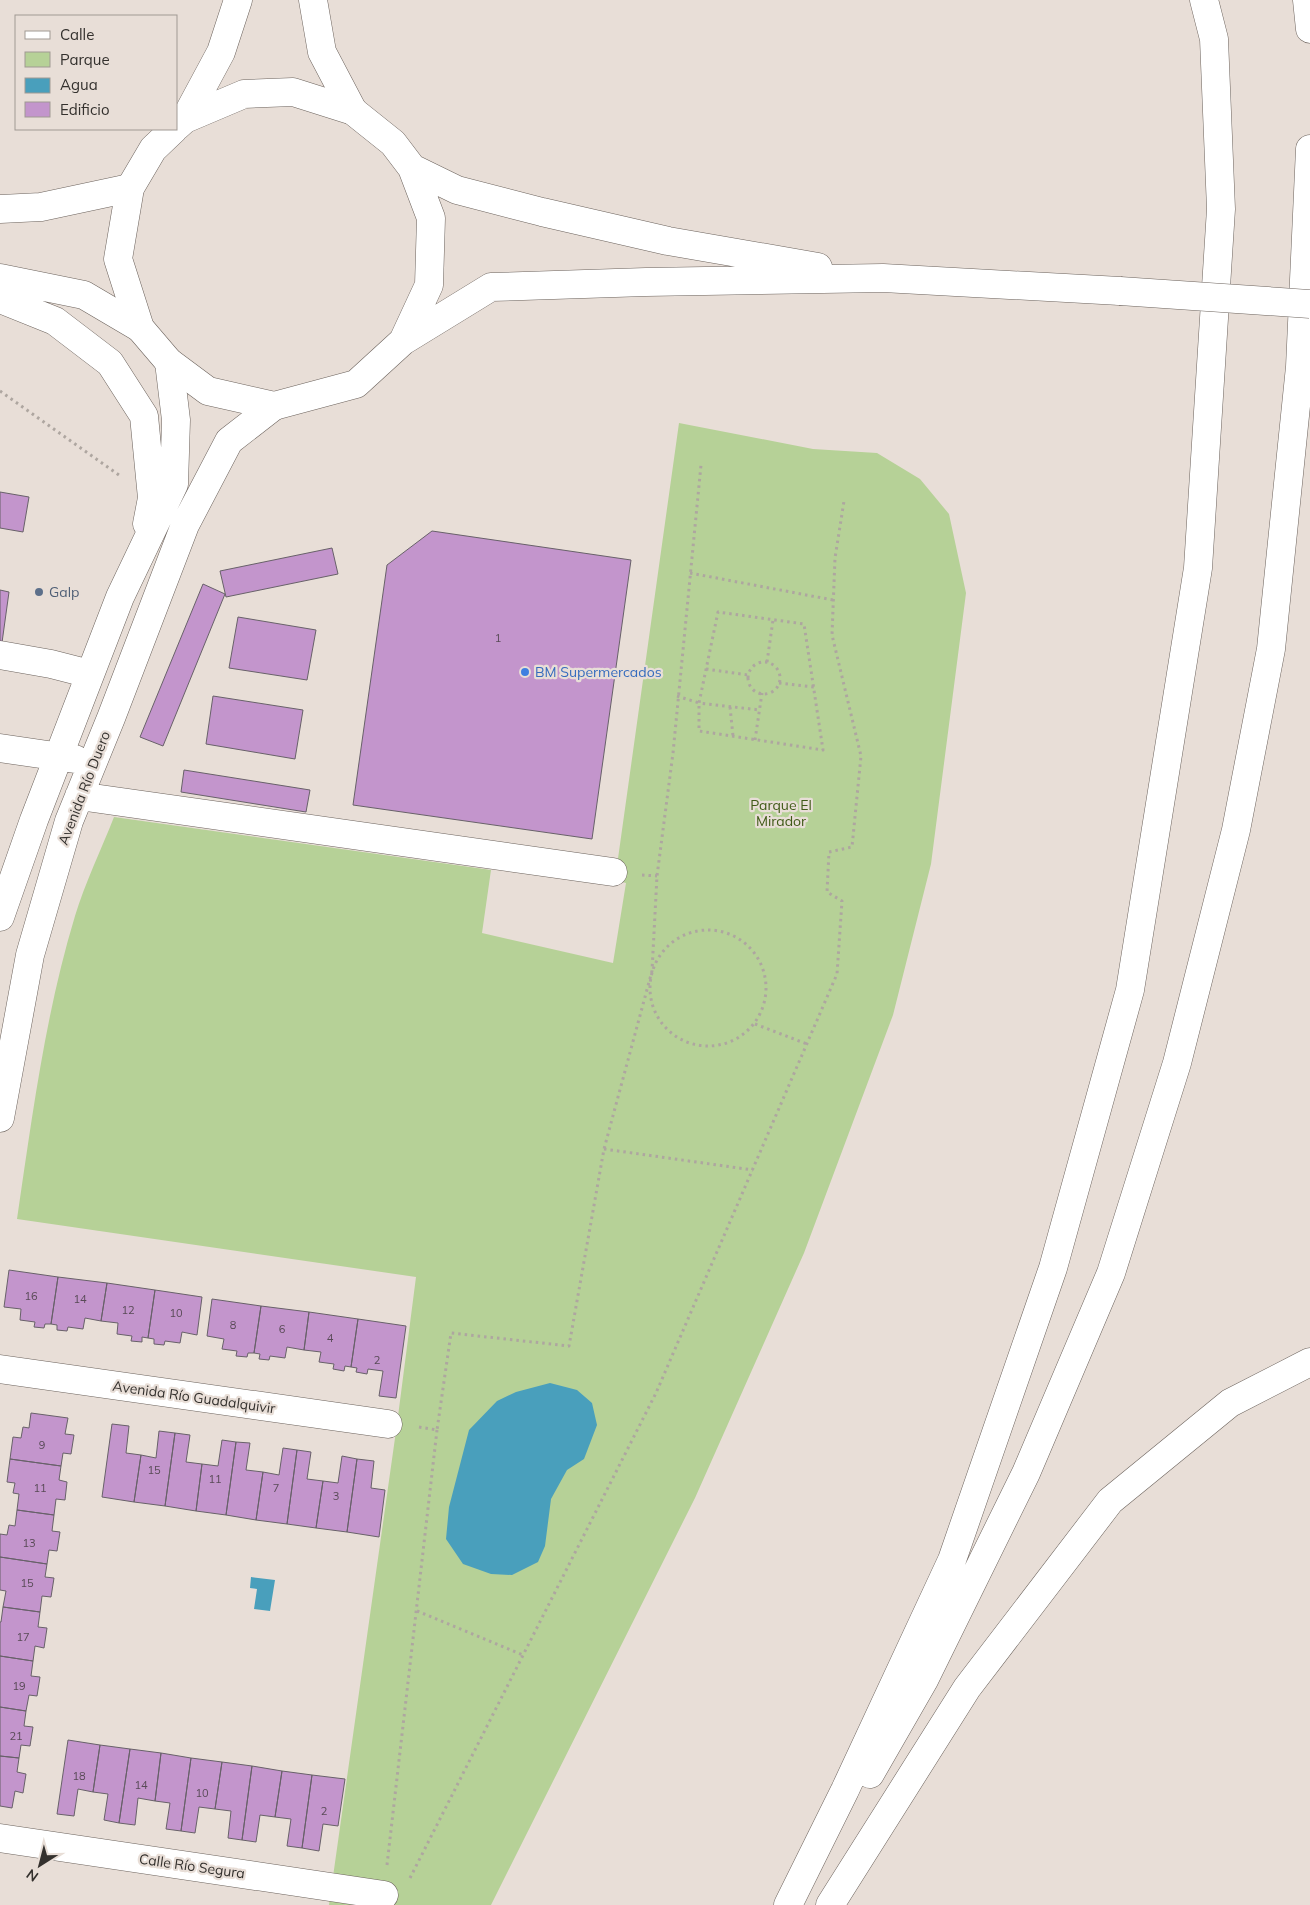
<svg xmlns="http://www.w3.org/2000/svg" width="1310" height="1905" viewBox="0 0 1310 1905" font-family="Mulish,sans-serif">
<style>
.green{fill:#b6d197}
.water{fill:#499fbc}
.building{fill:#c395cc;stroke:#686169}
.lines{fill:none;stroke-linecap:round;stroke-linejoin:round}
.minor-casing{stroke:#6c635d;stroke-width:29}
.major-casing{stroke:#6c635d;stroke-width:29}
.highway-casing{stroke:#6c635d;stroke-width:29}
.path{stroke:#aea6a0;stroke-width:3;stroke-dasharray:2.5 4;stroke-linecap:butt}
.minor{stroke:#fff;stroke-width:28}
.major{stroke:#fff;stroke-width:28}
.highway{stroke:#fff;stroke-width:28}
.major-bridge-casing{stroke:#6c635d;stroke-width:29;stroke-linecap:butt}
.major-bridge{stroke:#fff;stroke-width:28}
.service-dot{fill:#5c6f8a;stroke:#e8ded7;stroke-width:2}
.shop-dot{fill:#3f7fe0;stroke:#e8ded7;stroke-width:2}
.labels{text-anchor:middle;stroke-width:4.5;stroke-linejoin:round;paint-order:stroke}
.number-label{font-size:11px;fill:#584a56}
.service-label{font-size:14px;fill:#4e5e75;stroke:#e8ded7;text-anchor:start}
.shop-label{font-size:14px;fill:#366cbe;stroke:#e8ded7;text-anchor:start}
.street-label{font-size:14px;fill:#34312e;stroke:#e8ded7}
.park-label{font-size:14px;fill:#405a17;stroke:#e8ded7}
</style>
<rect width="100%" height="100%" fill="#e8ded7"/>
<path class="green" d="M679 423 813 449 877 453 920 479 949 514 966 593 931 864 893 1015 804 1253 695 1498 491 1905H329L397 1424 416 1277 17 1219C32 1118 45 1015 75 916 85 883 101 850 114 817L491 870 482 933 613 963 626 883 615 880Z"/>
<path class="water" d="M550 1383 577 1390 592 1403 597 1425 584 1459 567 1470 551 1499 545 1546 538 1562 512 1575 491 1574 463 1564 446 1539 449 1507 469 1430 497 1401 516 1392Z
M251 1577 275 1580 270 1611 254 1609 257 1589 250 1588Z"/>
<path class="building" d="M0 492 29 497 23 532 0 528Z
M432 531 631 560 592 839 353 805 387 565Z
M332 548 338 574 226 597 220 571Z
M203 584 225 594 163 746 140 737Z
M0 590 9 592 0 657Z
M238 617 316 630 307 680 229 668Z
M213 696 303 710 295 759 206 744Z
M184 770 310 790 306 812 181 792Z
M9 1270 58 1277 51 1324H45L44 1328 34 1327 35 1322 20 1320 21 1309 4 1307Z
M58 1277 107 1283 101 1321 85 1318 83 1329 68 1327 67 1331 57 1330V1325L51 1324Z
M107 1283 155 1290 148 1338 142 1337V1342L131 1341 132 1336 117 1334 118 1323 101 1321Z
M155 1290 202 1297 197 1335 182 1332 180 1343 165 1341 164 1345 154 1344V1339L148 1338Z
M212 1299 261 1306 254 1353H248L247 1357 236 1356 237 1351 222 1349 224 1339 207 1336Z
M261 1306 309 1312 304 1350 287 1347 285 1358 270 1356 269 1360 259 1359 260 1354 254 1353Z
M309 1312 358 1319 351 1367 345 1366 344 1371 333 1369 334 1364 319 1362 321 1352 304 1350Z
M358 1319 406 1326 396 1398 379 1396 383 1371 368 1369 367 1374 356 1372 357 1368 351 1367Z
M31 1413 68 1418 65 1434 74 1435 71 1454 63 1453 61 1466 10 1459 13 1437 21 1438 23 1427 29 1428Z
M112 1424 129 1426 126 1453 141 1455 134 1502 102 1497Z
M159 1431 175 1433 165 1506 134 1502 141 1455 156 1458Z
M175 1433 190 1435 186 1462 202 1464 196 1511 165 1506Z
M222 1440 236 1442 226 1515 196 1511 202 1464 218 1466Z
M236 1442 250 1443 246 1470 263 1472 256 1520 226 1515Z
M283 1448 297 1450 287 1524 256 1520 263 1472 279 1475Z
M297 1450 311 1452 307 1479 323 1481 316 1528 287 1524Z
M342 1456 357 1459 347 1532 316 1528 323 1481 338 1483Z
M10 1459 61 1466 59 1480 67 1482 65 1500 56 1499 54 1515 17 1510 19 1494 13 1493 15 1483 7 1482Z
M357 1459 374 1461 371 1488 385 1490 379 1537 347 1532Z
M17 1510 54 1515 52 1531 60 1532 57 1551 49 1550 47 1564 0 1557V1534L7 1535 9 1525 15 1526Z
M0 1557 47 1564 45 1577 54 1578 51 1597 42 1596 40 1612 3 1607 6 1591 0 1590Z
M3 1607 40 1612 38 1627 47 1628 44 1648 35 1646 33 1661 0 1656V1622H1Z
M0 1656 33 1661 31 1676 40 1677 37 1696 29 1695 26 1711 0 1707Z
M0 1707 26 1711 24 1726 33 1727 30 1746 21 1745 19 1758 0 1756Z
M68 1740 100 1745 93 1792 78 1789 74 1816 57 1814Z
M100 1745 130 1749 119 1823 104 1820 108 1794 93 1792Z
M130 1749 161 1753 155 1801 138 1798 135 1825 119 1823Z
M161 1753 191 1758 181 1831 166 1829 170 1803 155 1801Z
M0 1756 19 1758 17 1772 26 1774 23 1793 15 1791 12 1808 0 1806Z
M191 1758 222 1762 215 1809 199 1807 195 1833 181 1831Z
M222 1762 252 1766 242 1840 228 1838 231 1811 215 1809Z
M252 1766 282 1771 275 1817 260 1815 256 1842 242 1840Z
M282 1771 312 1775 302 1848 287 1846 291 1819 275 1817Z
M312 1775 345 1779 338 1826 323 1824 319 1851 302 1848Z"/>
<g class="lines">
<defs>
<path id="minor" d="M0 209 41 207 130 188
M0 278 84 295 140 328
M0 299 55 321 110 363 144 416 152 498 147 524
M0 655 51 664 90 674
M0 748 75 759
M79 796 613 872
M0 917 34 820 120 597 174 484 176 420 169 362
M0 1118 30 955 69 821 111 718 185 525 229 441 274 406
M0 1369 388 1424
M0 1838 384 1895"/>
<path id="major" d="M185 119 221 52 238 0
M176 127 185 119 244 94 293 92 353 111 393 143 412 168 431 218 429 285 403 341
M174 129 153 149 130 188 118 259 140 328 169 362 208 391 274 406 356 384 403 341 491 287 646 282 883 278 1120 291
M412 168 457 190 542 212 668 241 818 267
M830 1905 967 1688 1110 1501 1230 1403 1310 1362"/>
<path id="highway" d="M313 0 322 52 353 111
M1307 0 1310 29
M870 1774 924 1680 1026 1473 1111 1273 1177 1063 1236 830 1271 649 1300 367 1310 149
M788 1905 845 1790 952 1560 1053 1268 1130 990 1198 568 1221 209 1214 39 1204 0"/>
</defs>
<use href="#minor" class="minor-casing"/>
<use href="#major" class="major-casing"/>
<use href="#highway" class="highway-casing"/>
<path class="path" d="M0 391 119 475
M690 573 833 600
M767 662 773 620
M748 678a16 16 0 1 1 32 0a16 16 0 1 1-32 0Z
M706 669 748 675
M779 683 814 687
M677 696 699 703V731L823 750 804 624 718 612 699 703 760 710
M730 707 733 736
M755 740 762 693
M642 875 657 876
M650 988a58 58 0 1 1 116 0a58 58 0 1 1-116 0Z
M755 1024 807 1044
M604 1149 753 1170
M419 1427 437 1430 451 1333 569 1346 604 1149 652 971 657 876 673 753 701 465
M417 1611 523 1655
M387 1865 437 1430
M410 1878 656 1393 837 974 842 901 827 892 829 852 852 847 861 756 832 635 835 558 844 501"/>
<use href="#minor" class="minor"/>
<use href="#major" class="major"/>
<use href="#highway" class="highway"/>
<defs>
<path id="major-bridge" d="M1120 291 1310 304"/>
</defs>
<use href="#major-bridge" class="major-bridge-casing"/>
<use href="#major-bridge" class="major-bridge"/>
</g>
<circle class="service-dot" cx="39" cy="592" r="5"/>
<circle class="shop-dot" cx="525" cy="672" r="5"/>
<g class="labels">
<g class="number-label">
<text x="498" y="642">1</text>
<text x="31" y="1300">16</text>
<text x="80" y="1303">14</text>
<text x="128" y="1314">12</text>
<text x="176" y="1317">10</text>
<text x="233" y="1329">8</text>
<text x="282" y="1333">6</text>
<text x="330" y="1342">4</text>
<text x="377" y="1364">2</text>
<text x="42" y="1449">9</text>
<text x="154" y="1474">15</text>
<text x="215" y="1483">11</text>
<text x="40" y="1492">11</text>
<text x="276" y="1492">7</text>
<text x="336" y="1500">3</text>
<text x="29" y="1547">13</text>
<text x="27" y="1587">15</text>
<text x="23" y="1641">17</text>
<text x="19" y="1690">19</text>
<text x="16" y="1740">21</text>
<text x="79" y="1780">18</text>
<text x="141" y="1789">14</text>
<text x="202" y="1797">10</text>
<text x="324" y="1815">2</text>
</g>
<g class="service-label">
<text x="49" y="597">Galp</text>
</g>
<g class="shop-label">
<text x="535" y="677">BM Supermercados</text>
</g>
<g class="street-label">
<text transform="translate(84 788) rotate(-69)" y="5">Avenida Río Duero</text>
<text transform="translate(194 1397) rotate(8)" y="5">Avenida Río Guadalquivir</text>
<text transform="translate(192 1866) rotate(8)" y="5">Calle Río Segura</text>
</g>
<g class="park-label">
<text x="781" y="810">Parque El<tspan x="781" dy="16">Mirador</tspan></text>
</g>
</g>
<rect x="15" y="15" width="162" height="115" fill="#e8ded7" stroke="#a09993"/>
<rect x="25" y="31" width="25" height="8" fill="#ffffff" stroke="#a09993"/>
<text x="60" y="40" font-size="15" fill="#34312e">Calle</text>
<rect x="25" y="52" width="25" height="15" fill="#b6d197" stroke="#a09993"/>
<text x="60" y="65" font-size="15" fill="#34312e">Parque</text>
<rect x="25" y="78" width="25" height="15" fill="#499fbc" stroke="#a09993"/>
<text x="60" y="90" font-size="15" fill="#34312e">Agua</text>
<rect x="25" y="102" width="25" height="15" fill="#c395cc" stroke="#a09993"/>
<text x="60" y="115" font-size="15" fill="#34312e">Edificio</text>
<g transform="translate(40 1865) rotate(216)" stroke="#e8ded7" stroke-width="4" paint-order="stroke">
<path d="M0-4L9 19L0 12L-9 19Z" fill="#34312e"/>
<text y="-8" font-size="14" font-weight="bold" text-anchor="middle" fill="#34312e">N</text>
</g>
</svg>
